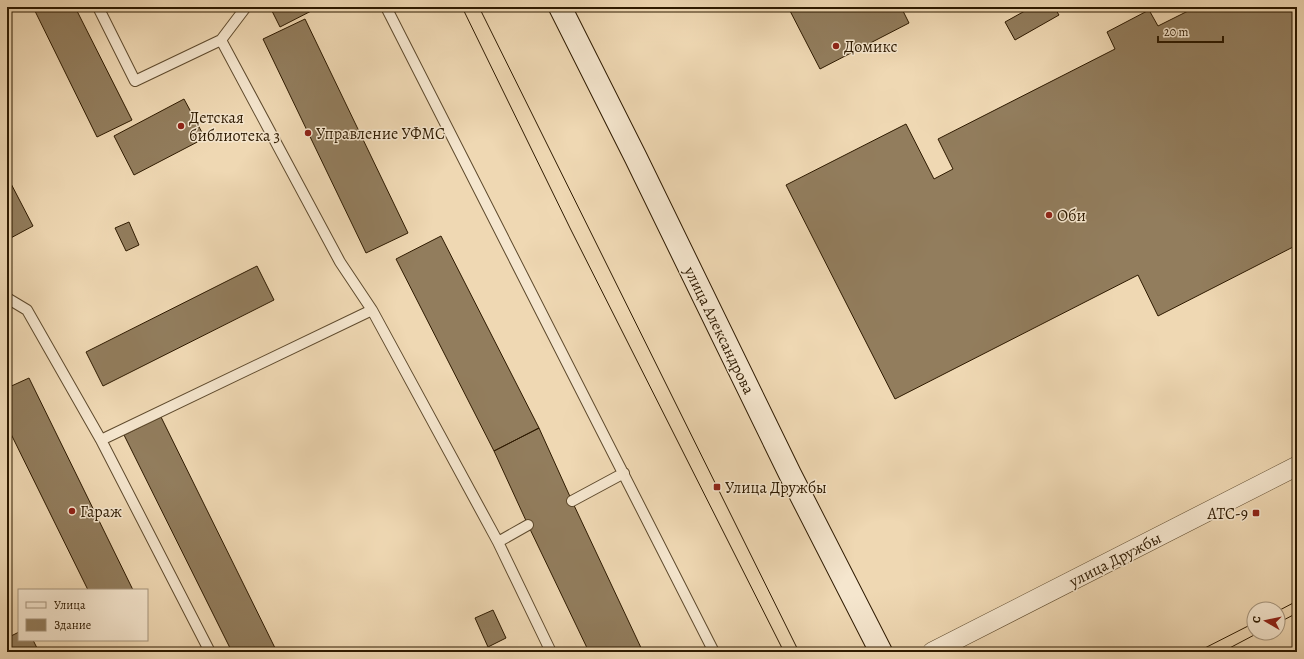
<svg xmlns="http://www.w3.org/2000/svg" width="1304" height="659" viewBox="0 0 1304 659" font-family="Alegreya,serif">
<style>
.building{fill:#927d5d;stroke:#2e1a00}
.lines{fill:none;stroke-linecap:round;stroke-linejoin:round}
.service-casing{stroke:#5e4a2d;stroke-width:12}
.minor-casing{stroke:#5e4a2d;stroke-width:20}
.secondary-casing{stroke:#2e1a00;stroke-width:24}
.service{stroke:#f5e6ce;stroke-width:10}
.minor{stroke:#f5e6ce;stroke-width:19}
.secondary{stroke:#f5e6ce;stroke-width:22}
.tram{stroke:#2e1a00;stroke-width:1}
.poi-dot{fill:#8f2418;stroke:#f5e6ce;stroke-width:1.5}
.labels{text-anchor:middle;stroke-width:3;stroke-linejoin:round;paint-order:stroke}
.poi-label{font-size:16px;fill:#2e1a00;stroke:#f5e6ce;text-anchor:start}
.street-label{font-size:16px;fill:#2e1a00;stroke:#f5e6ce}
</style>
<rect width="100%" height="100%" fill="#efd8b3"/>
<filter id="stains"><feTurbulence type="fractalNoise" baseFrequency=".005" numOctaves="4"/><feColorMatrix values="0 0 0 0 .2 0 0 0 0 .09 0 0 0 0 .02 0 0 0 .5 -.17"/></filter>
<radialGradient id="worn" r=".72"><stop offset=".6" stop-color="#630" stop-opacity="0"/><stop offset="1" stop-color="#630" stop-opacity=".3"/></radialGradient>
<path class="building" d="M33 7H75L132 120 97 137Z
M270 7H319L280 27Z
M788 7H901L909 23 820 69Z
M1032 7H1054L1059 15 1015 40 1005 22Z
M1196 7H1297V245L1158 316 1138 275 895 399 786 185 906 124 934 179 953 169 938 139 1115 49 1107 32 1149 10 1158 26Z
M305 19 408 233 366 253 263 39Z
M184 99 205 138 134 175 114 136Z
M7 176 33 226 7 240Z
M129 222 139 245 126 251 115 228Z
M441 236 539 428 494 451 396 259Z
M257 266 274 300 103 386 86 352Z
M29 378 133 590H88L9 430 7 431V388Z
M161 417 277 652H232L124 435Z
M539 428 572 501 643 652H589L528 525 494 451Z
M493 610 506 638 488 647 475 618Z
M19 632V640H33L39 652H7V638Z"/>
<g class="lines">
<defs>
<path id="service" d="M98 7 135 81 221 40
M246 7 221 40 340 262 372 310 498 542 551 652
M386 7 714 652
M7 298 27 310 101 440 372 310
M101 440 210 652
M572 501 624 473
M498 542 528 525"/>
<path id="minor" d="M932 652 1297 466"/>
<path id="secondary" d="M560 7 636 158 790 474 881 652"/>
</defs>
<use href="#service" class="service-casing"/>
<use href="#minor" class="minor-casing"/>
<use href="#secondary" class="secondary-casing"/>
<use href="#service" class="service"/>
<use href="#minor" class="minor"/>
<use href="#secondary" class="secondary"/>
<path class="tram" d="M462 7 570 228 784 652
M479 7 799 652
M1278 611 1297 601
M1278 623 1297 613
M1197 652 1254 623
M1222 652 1258 633"/>
</g>
<g class="poi-dot">
<circle cx="836" cy="46" r="4"/>
<circle cx="181" cy="126" r="4"/>
<circle cx="308" cy="133" r="4"/>
<circle cx="1049" cy="215" r="4"/>
<rect x="713" y="483" width="8" height="8" rx="2"/>
<circle cx="72" cy="511" r="4"/>
<rect x="1252" y="509" width="8" height="8" rx="2"/>
</g>
<g class="labels">
<g class="poi-label">
<text x="844" y="52">Домикс</text>
<text x="189" y="123">Детская<tspan x="189" dy="18">библиотека 3</tspan></text>
<text x="316" y="139">Управление УФМС</text>
<text x="1057" y="221">Оби</text>
<text x="725" y="493">Улица Дружбы</text>
<text x="80" y="517">Гараж</text>
<text x="1248" y="519" text-anchor="end">АТС-9</text>
</g>
<g class="street-label">
<text transform="translate(720 330) rotate(64)" y="6">улица Александрова</text>
<text transform="translate(1115 559) rotate(-27)" y="6">улица Дружбы</text>
</g>
</g>
<rect width="1304" height="659" fill="none" stroke="#efd8b3" stroke-width="24"/>
<rect x="8" y="8" width="1288" height="643" fill="none" stroke="#2e1a00" stroke-width="2"/>
<rect x="12" y="12" width="1280" height="635" fill="none" stroke="#2e1a00"/>
<rect x="18" y="589" width="130" height="52" fill="#f5e6ce" stroke="#a5947c"/>
<rect x="26" y="602" width="20" height="6" fill="#f5e6ce" stroke="#a5947c"/>
<text x="54" y="609" font-size="12" fill="#2e1a00">Улица</text>
<rect x="26" y="619" width="20" height="12" fill="#927d5d" stroke="#a5947c"/>
<text x="54" y="629" font-size="12" fill="#2e1a00">Здание</text>
<g transform="translate(1266 621) rotate(279)"><circle r="19" fill="#f5e6ce" stroke="#a5947c"/>
<path d="M0-3L7 15L0 10L-7 15Z" fill="#8f2418"/>
<text y="-6" font-size="11" font-weight="bold" text-anchor="middle" fill="#2e1a00">С</text>
</g>
<path d="M1158 36v6h65v-6" fill="none" stroke="#2e1a00" stroke-width="2"/>
<text x="1164" y="36" font-size="12" fill="#2e1a00" stroke="#f5e6ce" stroke-width="3" paint-order="stroke">20 m</text>
<rect width="100%" height="100%" filter="url(#stains)"/>
<rect width="100%" height="100%" fill="url(#worn)"/>
</svg>
